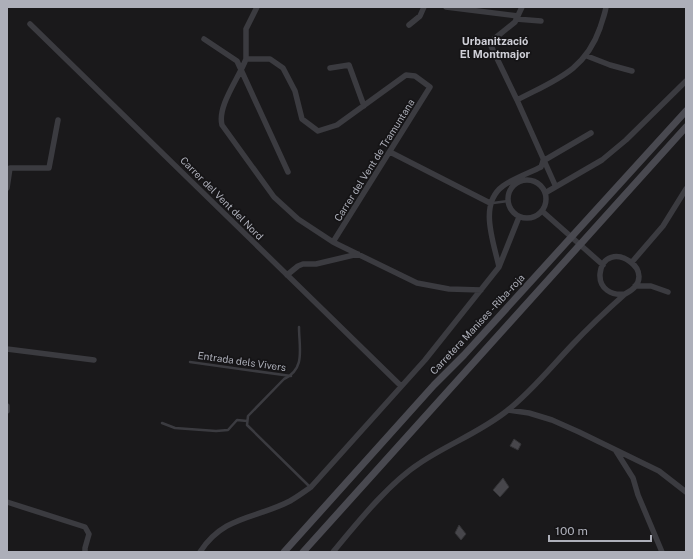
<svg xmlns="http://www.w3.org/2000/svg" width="693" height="559" viewBox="0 0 693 559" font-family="'Public Sans',sans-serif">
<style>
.building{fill:#47464b;stroke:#343437}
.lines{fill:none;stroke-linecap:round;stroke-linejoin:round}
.lane{stroke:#3b3b40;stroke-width:2.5}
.street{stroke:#3b3b40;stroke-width:5.5}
.secondary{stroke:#494950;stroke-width:7}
.labels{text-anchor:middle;stroke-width:3.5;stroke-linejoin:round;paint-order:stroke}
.street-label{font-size:10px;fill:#adafb9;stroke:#151416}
.neighbourhood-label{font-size:11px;font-weight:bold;fill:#ceced6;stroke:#151416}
</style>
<rect width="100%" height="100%" fill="#1a191b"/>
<path class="building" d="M514 439 521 444 518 450 510 446Z
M503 478 509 487 500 497 493 490Z
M459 525 466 534 461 540 455 533Z"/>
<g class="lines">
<path class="lane" d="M493 203 508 201
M299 327C299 348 306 369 284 379L248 416 247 425 310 487
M190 362 291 376
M162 423 175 428 216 431 228 430 237 420 247 421"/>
<path class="street" d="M446 7 518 16
M516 19 541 21
M30 24 401 386
M409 25 420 16 424 7
M204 39 237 61 288 172
M587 56 610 65 632 71
M246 59V29L257 7
M330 68 349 65 364 106
M517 100 491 46 494 39 515 22 522 7
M390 152 490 203
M543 161 591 133
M508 199a19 19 0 1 1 38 0a19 19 0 1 1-38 0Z
M555 185 517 100C555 80 585 71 600 28 602 21 605 14 606 7
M7 188 10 168H49L58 120
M545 193 602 160 626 140 686 81
M542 211 603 265
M333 242 430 87 415 76 406 75 337 125 318 131 302 119 295 91 283 68 270 59H246C239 78 217 106 222 125L274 197 298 219 333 242 339 245 417 283 449 289 481 290
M632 262 663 226 686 189
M499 267C494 243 478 204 503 186 514 178 529 173 541 167L543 161
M287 275 298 266 303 264H316L358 254
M635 286H651L668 292
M7 349 94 360
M7 406V411
M508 410 529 413 552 420 579 432 659 471 686 492
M616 451 633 478 638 495 662 552
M7 502 85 527 89 534 85 548V552
M200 552C224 515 256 519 290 501 297 497 304 492 311 487L425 360 499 267 519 217
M333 552C357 523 389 483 420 463 448 444 481 432 508 410 532 391 551 367 572 345 589 327 607 310 625 294 666 273 604 234 600 274 599 289 612 296 625 294"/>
<path class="secondary" d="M284 552 434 385 464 355 686 111
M303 552 686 127"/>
</g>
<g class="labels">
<g class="street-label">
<text transform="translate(374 160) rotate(-58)" y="4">Carrer del Vent de Tramuntana</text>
<text transform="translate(222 198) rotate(45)" y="4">Carrer del Vent del Nord</text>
<text transform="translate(477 324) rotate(-47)" y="4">Carretera Manises - Riba-roja</text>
<text transform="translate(242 361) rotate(8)" y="4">Entrada dels Vivers</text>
</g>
<g class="neighbourhood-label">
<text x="495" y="45">Urbanització<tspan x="495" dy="13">El Montmajor</tspan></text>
</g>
</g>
<rect width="693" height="559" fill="none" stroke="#adafb9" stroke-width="16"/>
<path d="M549 535v6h102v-6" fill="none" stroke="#adafb9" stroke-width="2"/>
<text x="555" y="535" font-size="12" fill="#adafb9" stroke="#151416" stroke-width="3" paint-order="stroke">100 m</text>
</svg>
